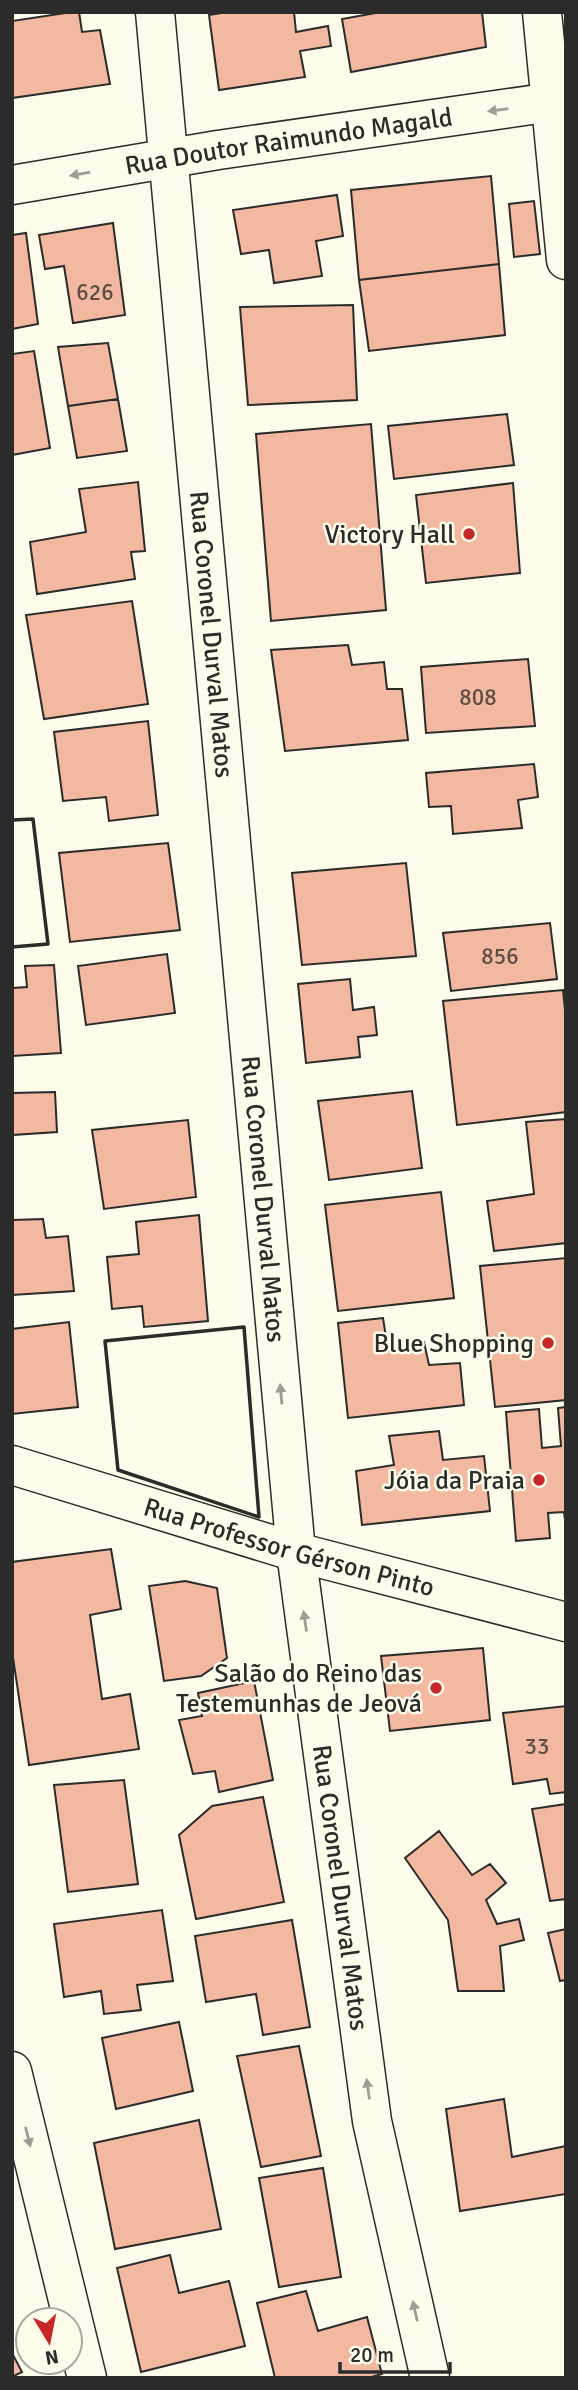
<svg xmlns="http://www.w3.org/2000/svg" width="578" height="2390" viewBox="0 0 578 2390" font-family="Signika,sans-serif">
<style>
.building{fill:#f2b8a0;stroke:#2b2b2b;stroke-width:2}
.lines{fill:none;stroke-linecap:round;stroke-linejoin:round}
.minor-casing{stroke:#2b2b2b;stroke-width:41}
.minor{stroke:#fdfbea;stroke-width:38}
.wall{stroke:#2b2b2b;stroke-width:3.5}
.oneway{fill:#9e9d94}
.poi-dot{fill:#c62828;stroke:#fdfbea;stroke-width:2.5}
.labels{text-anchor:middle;stroke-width:5;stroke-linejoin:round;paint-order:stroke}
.number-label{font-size:23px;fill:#5d4e48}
.street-label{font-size:26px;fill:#2b2b2b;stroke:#fdfbea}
.poi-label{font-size:26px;fill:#2b2b2b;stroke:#fdfbea;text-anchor:end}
</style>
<rect width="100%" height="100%" fill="#fdfbea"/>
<path class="building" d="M72 12H79L82 32 100 30 110 84 12 98V21Z
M227 12H294L296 32 328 26 331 46 300 51 305 77 219 90 209 15Z
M381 12H482L486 47 351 72 342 19Z
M491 176 499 264 359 280 351 190Z
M337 195 343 236 316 241 322 276 274 283 269 250 241 254 233 210Z
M534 201 540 254 514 257 509 204Z
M113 223 125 315 73 323 64 266 45 269 39 235Z
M26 233 38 324 12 329V235Z
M499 264 505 335 369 351 359 280Z
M353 305 357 400 248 405 240 307Z
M108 343 118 399 68 406 58 347Z
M34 351 50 448 12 455V354Z
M118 399 127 451 77 458 68 406Z
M507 414 514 465 394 479 388 426Z
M371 424 386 610 271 621 256 434Z
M138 482 145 551 131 552 135 579 37 594 30 542 86 532 79 489Z
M513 483 520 573 426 583 416 495Z
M132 601 148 704 44 719 26 615Z
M348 645 352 665 384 662 387 689H402L408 740 285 751 271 650Z
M528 659 535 726 426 733 421 667Z
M148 721 158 815 109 821 106 797 63 801 54 732Z
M534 764 538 797 518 800 522 828 453 834 451 806 429 807 426 773Z
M168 843 180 930 70 942 59 853Z
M406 863 416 956 302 965 292 873Z
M550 923 557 979 451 991 443 933Z
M167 954 175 1013 86 1025 78 966Z
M54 965 61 1053 12 1056V988L27 987 25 966Z
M350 979 353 1010 374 1007 377 1035 358 1037 360 1057 306 1063 298 984Z
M563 990 566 1020V1112L457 1125 443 1001Z
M412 1091 422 1168 329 1180 318 1101Z
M55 1092 57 1132 13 1135 12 1170V1093Z
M566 1119V1243L494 1251 487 1201 534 1194 526 1122Z
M188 1120 196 1197 104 1209 92 1130Z
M441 1192 454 1298 338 1311 325 1205Z
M199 1215 208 1321 144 1327 142 1306 112 1309 107 1257 139 1254 136 1222Z
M12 1217 13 1220 43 1219 46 1238 68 1236 74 1291 12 1295Z
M566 1258V1400L495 1407 480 1266Z
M383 1318 387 1344 424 1342 429 1365 460 1363 464 1405 348 1418 338 1323Z
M69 1322 78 1407 12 1414V1329Z
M566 1407V1527L564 1512 548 1513 550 1538 516 1541 506 1412 539 1409 542 1448 561 1446 558 1408Z
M439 1431 443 1460 484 1456 490 1511 362 1525 356 1471 394 1465 389 1436Z
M111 1549 121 1609 90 1615 102 1699 130 1694 139 1749 29 1765 12 1651V1562Z
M185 1581 217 1588 227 1658 201 1676 164 1681 149 1586Z
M483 1648 490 1720 390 1731 381 1656Z
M254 1681 273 1780 219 1792 215 1771 193 1774 179 1720 202 1716 198 1693Z
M566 1706V1792L550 1794 547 1779 513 1784 503 1713Z
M124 1780 138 1884 68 1892 54 1785Z
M263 1797 284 1902 196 1919 179 1835 212 1806Z
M566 1804V1899L550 1901 532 1809Z
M439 1831 472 1875 490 1864 506 1883 486 1900 497 1924 519 1919 524 1940 500 1946 504 1991H458L448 1920 405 1858Z
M162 1910 173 1981 137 1985 141 2010 104 2014 101 1991 64 1997 54 1924Z
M292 1920 310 2027 263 2035 256 1994 206 2002 195 1936Z
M566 1929V1980L560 1981 548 1933Z
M179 2022 193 2091 116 2109 102 2038Z
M299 2046 321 2156 261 2167 237 2056Z
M504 2099 512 2157 566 2146V2194L460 2211 446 2109Z
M199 2120 221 2229 115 2249 94 2143Z
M323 2168 341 2277 279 2287 259 2178Z
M170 2255 179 2293 229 2281 245 2346 141 2372 117 2268Z
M306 2291 318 2331 367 2317 382 2374 368 2378H275L257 2303Z
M12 2353 22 2372 12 2377Z"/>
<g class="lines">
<defs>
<g id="minor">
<path id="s1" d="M155 12 296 1552 372 2121 430 2378"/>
<path d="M542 12 566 260"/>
<path id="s2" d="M12 185 218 150 566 100"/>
<path id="s3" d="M12 1465 296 1552 566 1622"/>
<path d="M12 2071 87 2378"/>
</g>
</defs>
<use href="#minor" class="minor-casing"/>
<use href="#minor" class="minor"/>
<path class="wall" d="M12 820 33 819 48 944 12 947
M244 1327 259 1517 118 1470 105 1341Z"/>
</g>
<defs><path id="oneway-solid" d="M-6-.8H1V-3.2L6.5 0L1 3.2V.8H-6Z" transform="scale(1.75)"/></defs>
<g class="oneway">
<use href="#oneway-solid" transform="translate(498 110) rotate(172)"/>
<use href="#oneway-solid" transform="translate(80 174) rotate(170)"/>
<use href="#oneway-solid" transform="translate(281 1394) rotate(-95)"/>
<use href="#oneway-solid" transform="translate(305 1621) rotate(-98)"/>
<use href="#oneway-solid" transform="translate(368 2089) rotate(-98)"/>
<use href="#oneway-solid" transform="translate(28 2137) rotate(76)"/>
<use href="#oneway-solid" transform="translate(415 2311) rotate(-103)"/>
</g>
<g class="poi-dot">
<circle cx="469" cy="534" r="7"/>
<circle cx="548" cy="1343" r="7"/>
<circle cx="539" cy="1480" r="7"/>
<circle cx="436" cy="1688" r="7"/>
</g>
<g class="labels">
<g class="number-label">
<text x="95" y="300">626</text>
<text x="478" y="705">808</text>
<text x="500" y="964">856</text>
<text x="537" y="1754">33</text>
</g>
<g class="street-label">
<text dy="9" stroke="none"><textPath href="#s2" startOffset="280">Rua Doutor Raimundo Magald</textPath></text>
<text dy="9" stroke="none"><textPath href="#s1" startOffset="625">Rua Coronel Durval Matos</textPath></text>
<text dy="9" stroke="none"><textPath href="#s1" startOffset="1192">Rua Coronel Durval Matos</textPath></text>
<text dy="9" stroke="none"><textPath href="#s3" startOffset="289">Rua Professor Gérson Pinto</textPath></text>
<text dy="9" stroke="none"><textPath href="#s1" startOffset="1885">Rua Coronel Durval Matos</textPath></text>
</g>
<g class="poi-label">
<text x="455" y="543">Victory Hall</text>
<text x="534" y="1352">Blue Shopping</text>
<text x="525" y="1489">Jóia da Praia</text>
<text x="422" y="1682">Salão do Reino das<tspan x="422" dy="30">Testemunhas de Jeová</tspan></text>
</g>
</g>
<rect width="578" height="2390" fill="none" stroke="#2b2b2b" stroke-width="28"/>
<g transform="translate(49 2341) rotate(170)"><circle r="33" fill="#fdfbea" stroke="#a9a89e" stroke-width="2"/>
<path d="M0-5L12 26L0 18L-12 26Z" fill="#c62828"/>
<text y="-10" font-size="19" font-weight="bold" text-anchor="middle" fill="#2b2b2b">N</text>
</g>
<path d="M340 2362v10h110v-10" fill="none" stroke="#2b2b2b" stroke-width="3.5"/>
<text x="350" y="2362" font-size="21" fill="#2b2b2b" stroke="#fdfbea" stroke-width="5" paint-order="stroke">20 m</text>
</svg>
